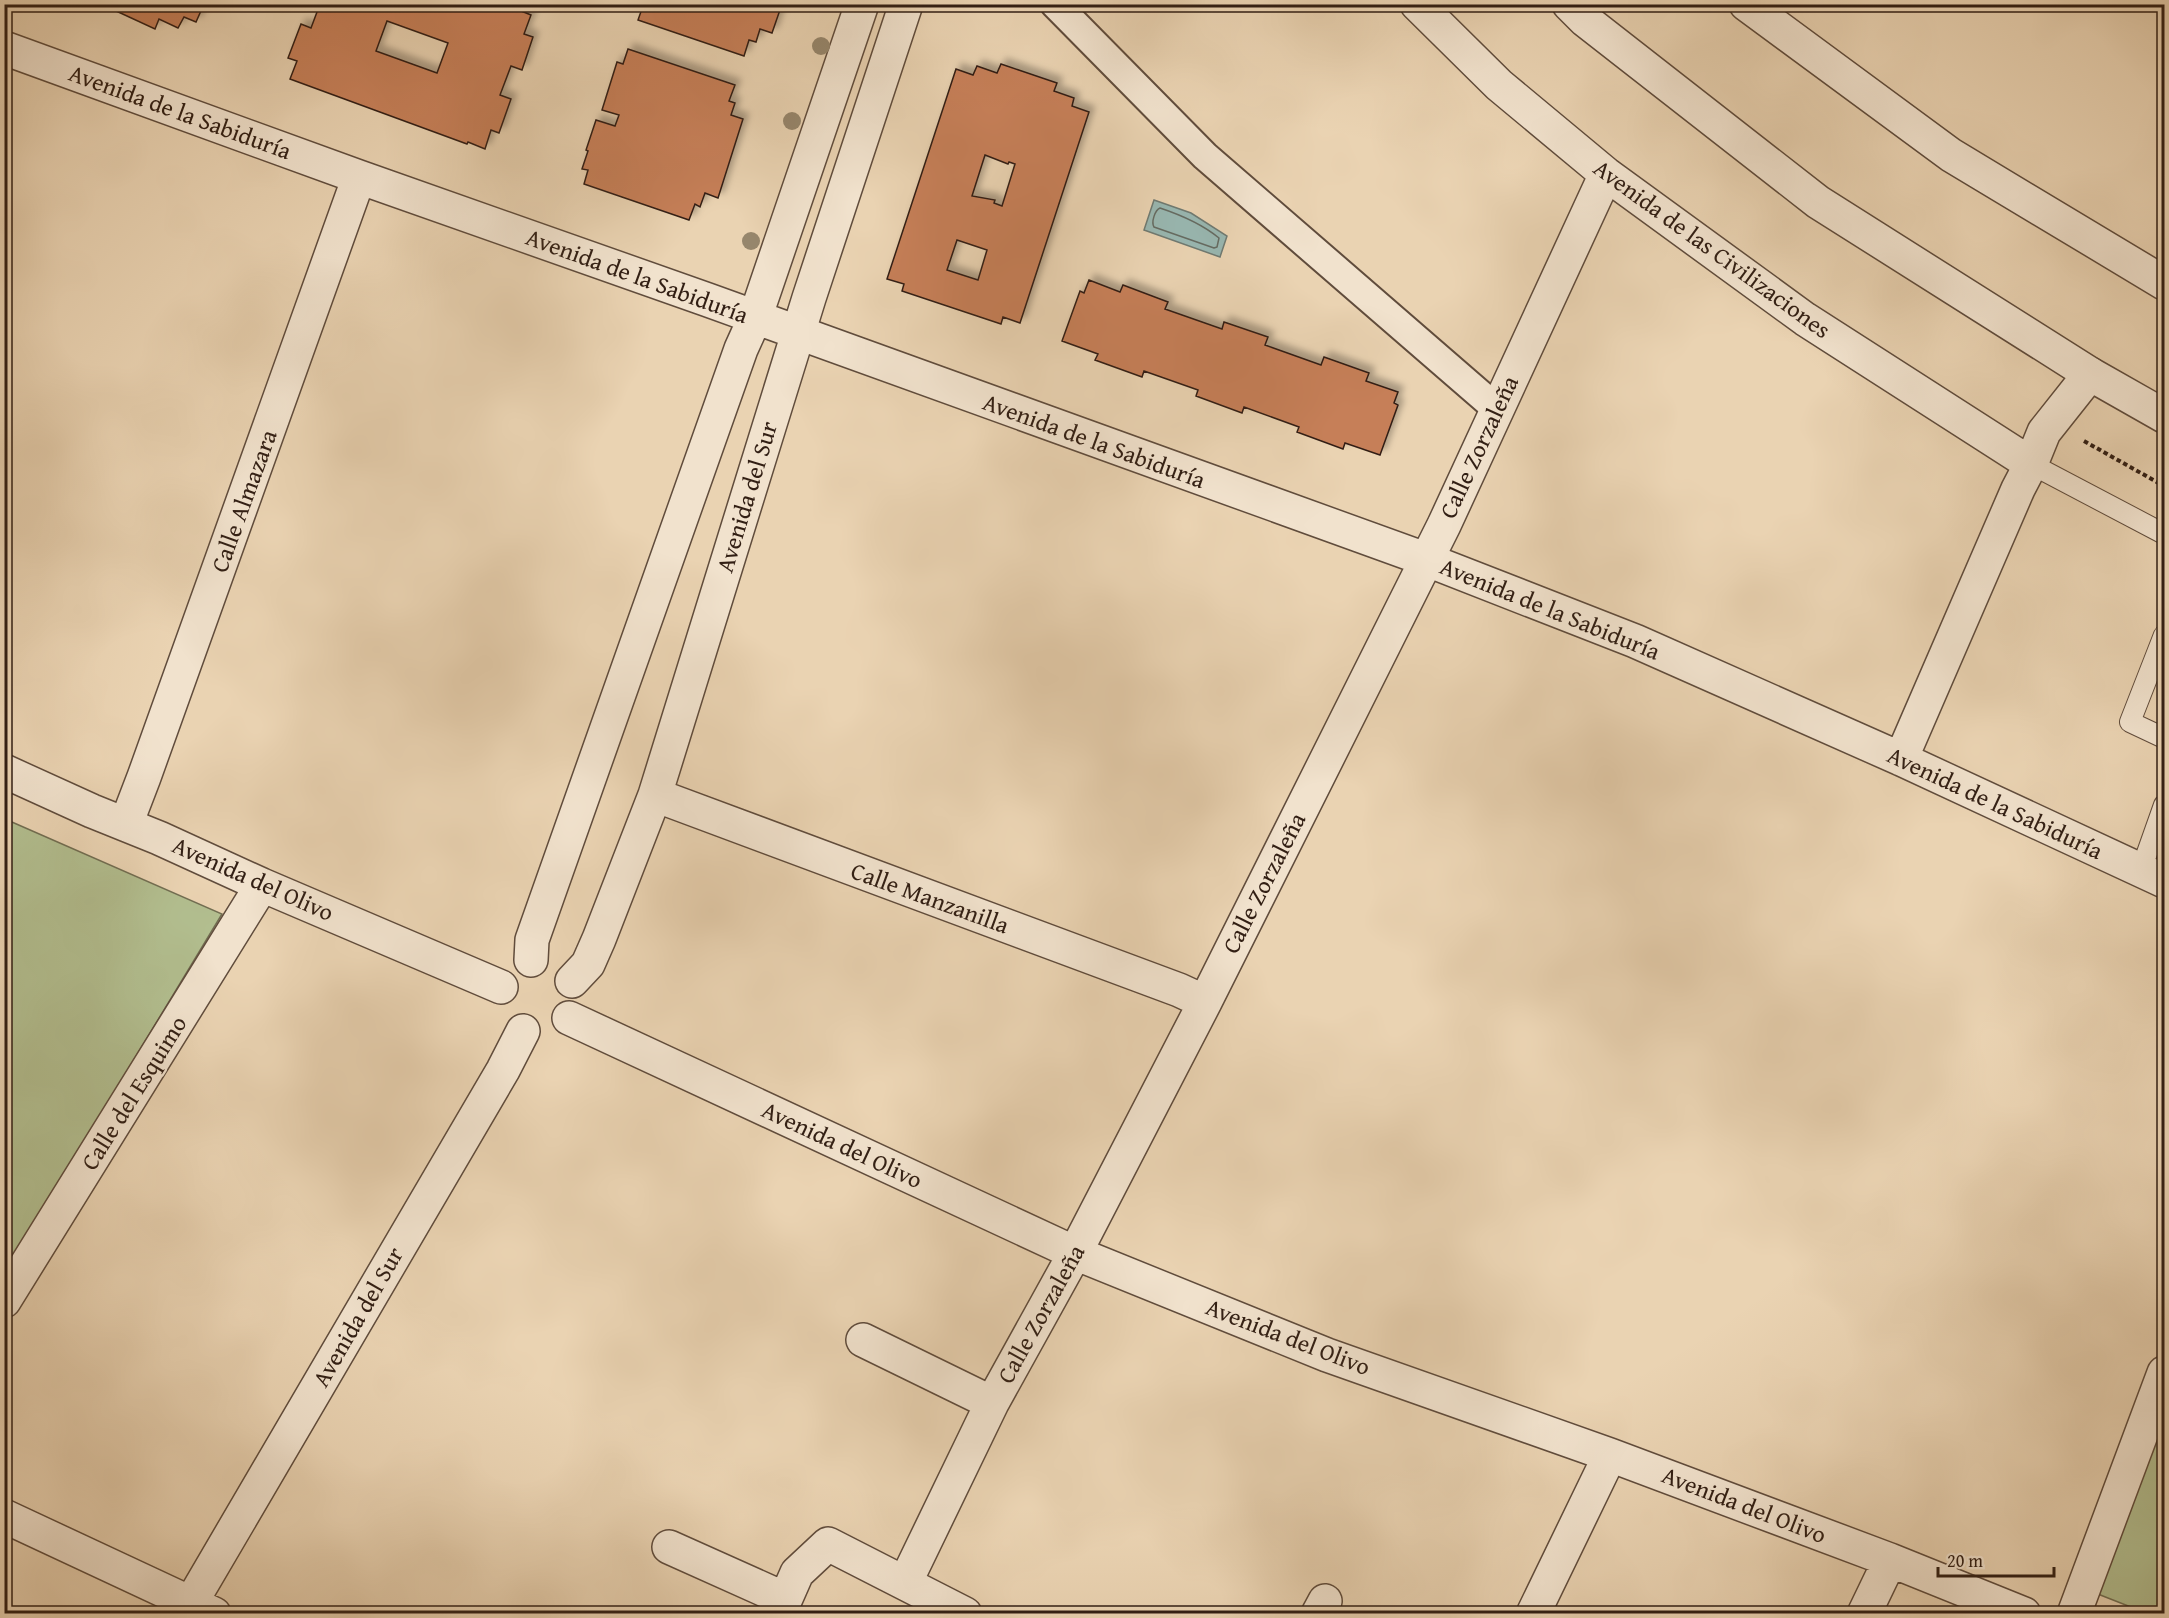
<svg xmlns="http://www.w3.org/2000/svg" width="2169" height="1618" viewBox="0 0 2169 1618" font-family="'Gentium Book Plus',serif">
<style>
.green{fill:#b2be8f;stroke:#726e52;stroke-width:1.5}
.water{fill:#98b7b1;stroke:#6f7a72;stroke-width:1.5}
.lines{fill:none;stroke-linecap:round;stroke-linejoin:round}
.shore{stroke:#656b62;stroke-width:1.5}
.building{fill:#c67f58;stroke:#321f14;stroke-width:1.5;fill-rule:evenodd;filter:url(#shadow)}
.service-casing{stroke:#604c3c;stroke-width:22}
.pedestrian-casing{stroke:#604c3c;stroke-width:32}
.minor-casing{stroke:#604c3c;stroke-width:36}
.tertiary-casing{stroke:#604c3c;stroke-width:36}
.path{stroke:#321f14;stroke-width:4;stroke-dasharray:4.5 3;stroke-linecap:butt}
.service{stroke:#f1e2cd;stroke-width:20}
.pedestrian{stroke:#f1e2cd;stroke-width:28}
.minor{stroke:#f1e2cd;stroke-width:33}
.tertiary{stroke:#f1e2cd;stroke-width:33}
.tree{fill:#96866c}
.labels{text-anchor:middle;stroke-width:4.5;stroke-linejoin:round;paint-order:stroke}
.street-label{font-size:24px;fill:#321f14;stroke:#f1e2cd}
</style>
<defs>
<filter id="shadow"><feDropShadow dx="5.5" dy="-5.5" stdDeviation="3" flood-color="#0004"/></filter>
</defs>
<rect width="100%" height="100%" fill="#ead3b2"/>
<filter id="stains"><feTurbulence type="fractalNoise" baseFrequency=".00333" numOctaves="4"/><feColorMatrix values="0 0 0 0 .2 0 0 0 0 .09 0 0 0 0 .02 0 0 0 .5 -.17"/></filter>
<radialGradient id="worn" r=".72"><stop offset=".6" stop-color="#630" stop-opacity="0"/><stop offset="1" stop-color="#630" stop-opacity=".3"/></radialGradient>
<path class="green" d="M5 819 222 914 5 1273 4 819Z
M2164 1369V1613H2146L2080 1587Z"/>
<path class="water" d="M1154 200 1191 213 1227 236 1220 257 1144 230Z"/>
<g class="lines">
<path class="shore" d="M1160 208C1181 215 1202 224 1219 238L1217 247 1214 248 1154 227C1151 222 1155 210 1160 208Z"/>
</g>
<path class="building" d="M101 4H204L196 22 184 17 178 28 159 19 155 29Z
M320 4H504L531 15 524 34 533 37 522 70 511 66 500 95 511 99 499 133 491 130 485 149 468 142 467 144 290 79 297 61 288 58 301 24 311 28ZM387 21 448 43 437 73 376 51Z
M638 4H782L772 33 760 29 756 42 749 40 744 56 638 20 643 6Z
M628 49 735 85 729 101 735 103 731 115 743 119 718 198 705 193 700 207 695 204 689 220 584 184 588 170 582 169 588 151 586 150 596 120 615 126 619 115 602 110 617 62 623 64Z
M1001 64 1057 83 1054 91 1074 98 1072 106 1089 112 1020 323 1003 317 1001 324 902 291 904 284 887 279 956 69 973 75 977 66 997 73ZM985 155 1008 164 1009 162 1015 164 1002 206 994 203 995 200 972 196ZM957 240 987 250 978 280 947 270Z
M1089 280 1120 292 1123 285 1168 302 1165 309 1222 329 1224 322 1268 337 1265 345 1321 365 1324 357 1369 373 1366 381 1398 392 1394 403 1398 405 1380 455 1345 443 1343 449 1297 432 1299 427 1244 407 1242 413 1196 396 1198 390 1144 371 1142 377 1095 360 1098 354 1062 341 1080 291 1084 293Z"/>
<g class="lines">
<defs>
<path id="service" d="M2031 464 2164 534
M2164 635 2130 722 2164 738
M2141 870 2164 805"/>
<path id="pedestrian" d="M1055 4 1205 156 1497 409"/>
<path id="minor" d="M1417 4 1499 85 1606 174 1805 319 2031 464 2044 432 2090 374
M4 48 359 177 708 300 1425 559 1635 641 1901 759 2164 881
M1901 759 2018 489 2031 464
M4 771 92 811 159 838 262 885 501 987
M655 795 1179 990 1205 1002
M126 824 144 777 359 177
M531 960 532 940 741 349 755 318 862 4
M572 981 588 964 599 939 655 795 809 298 906 4
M569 1018 1075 1253 1327 1355 1610 1455 1890 1560 2024 1614
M4 1301 262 885
M863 1340 992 1403
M4 1516 214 1614
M669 1547 785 1599
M905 1583 992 1403 1075 1253 1205 1002 1444 525 1606 174
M192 1601 503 1070 523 1031
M779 1614 797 1573 828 1544 965 1614
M1318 1614 1325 1601
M1533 1614 1610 1455
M1864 1614 1890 1560"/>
<path id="tertiary" d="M1569 4 1585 20 1818 202 2090 374 2164 416
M1746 4 1951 155 2164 283
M2074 1614 2164 1373"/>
</defs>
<use href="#service" class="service-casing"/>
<use href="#pedestrian" class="pedestrian-casing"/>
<use href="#minor" class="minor-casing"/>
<use href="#tertiary" class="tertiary-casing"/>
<path class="path" d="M2084 441 2164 486"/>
<use href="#service" class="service"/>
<use href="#pedestrian" class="pedestrian"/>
<use href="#minor" class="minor"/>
<use href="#tertiary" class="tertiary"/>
</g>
<g class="tree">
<circle cx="821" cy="46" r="9"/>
<circle cx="792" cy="121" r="9"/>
<circle cx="751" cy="241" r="9"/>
</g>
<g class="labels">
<g class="street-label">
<text transform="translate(180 112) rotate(20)" y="8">Avenida de la Sabiduría</text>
<text transform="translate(1712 249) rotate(36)" y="8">Avenida de las Civilizaciones</text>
<text transform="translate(637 276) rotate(20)" y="8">Avenida de la Sabiduría</text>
<text transform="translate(1094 441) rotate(20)" y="8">Avenida de la Sabiduría</text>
<text transform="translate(1479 447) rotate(-65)" y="8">Calle Zorzaleña</text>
<text transform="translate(747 497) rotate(-73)" y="8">Avenida del Sur</text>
<text transform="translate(244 501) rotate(-70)" y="8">Calle Almazara</text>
<text transform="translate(1550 609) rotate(22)" y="8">Avenida de la Sabiduría</text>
<text transform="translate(1995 803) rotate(25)" y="8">Avenida de la Sabiduría</text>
<text transform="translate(253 879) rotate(24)" y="8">Avenida del Olivo</text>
<text transform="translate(1264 883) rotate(-63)" y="8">Calle Zorzaleña</text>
<text transform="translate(930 898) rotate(20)" y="8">Calle Manzanilla</text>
<text transform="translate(134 1093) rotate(-58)" y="8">Calle del Esquimo</text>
<text transform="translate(842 1145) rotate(25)" y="8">Avenida del Olivo</text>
<text transform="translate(1041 1314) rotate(-61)" y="8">Calle Zorzaleña</text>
<text transform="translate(358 1317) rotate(-60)" y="8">Avenida del Sur</text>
<text transform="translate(1288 1337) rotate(21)" y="8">Avenida del Olivo</text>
<text transform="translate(1744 1505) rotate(21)" y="8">Avenida del Olivo</text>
</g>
</g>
<rect width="2169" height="1618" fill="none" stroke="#ead3b2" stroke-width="24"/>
<rect x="6" y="6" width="2157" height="1606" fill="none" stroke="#321f14" stroke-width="3"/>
<rect x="12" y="12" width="2145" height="1594" fill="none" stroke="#321f14" stroke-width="1.5"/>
<path d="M1938 1567v9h116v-9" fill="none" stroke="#321f14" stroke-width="3"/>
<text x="1947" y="1567" font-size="18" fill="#321f14" stroke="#f1e2cd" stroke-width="4.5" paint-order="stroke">20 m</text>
<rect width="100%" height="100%" filter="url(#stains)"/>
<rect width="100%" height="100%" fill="url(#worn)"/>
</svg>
